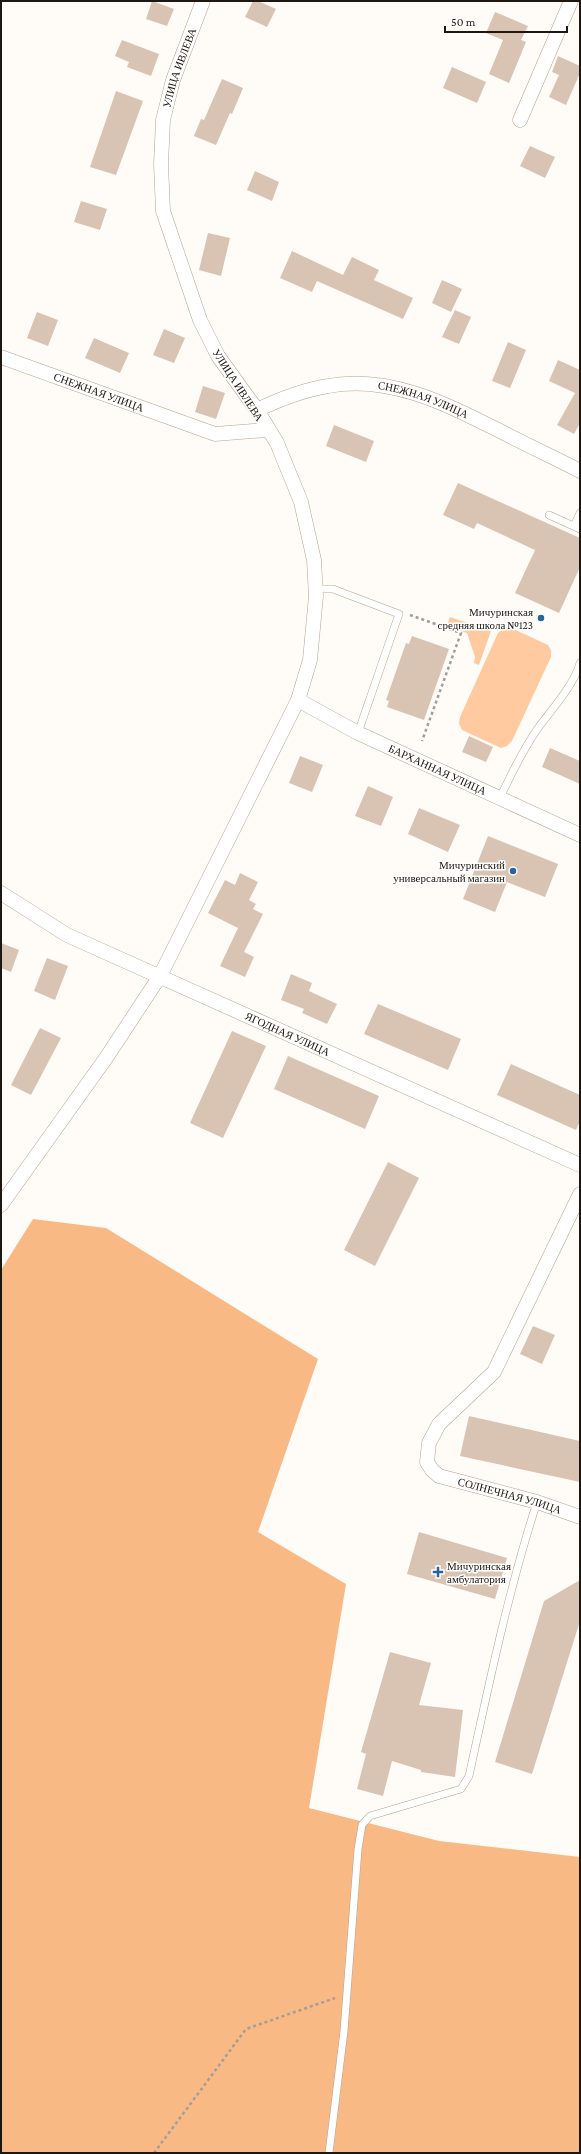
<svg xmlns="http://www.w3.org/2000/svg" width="581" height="2154" viewBox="0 0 581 2154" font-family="'Crimson Pro',serif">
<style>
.green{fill:#ffca9f}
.forest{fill:#f9b984}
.building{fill:#d9c4b4}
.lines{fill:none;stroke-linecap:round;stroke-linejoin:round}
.lane-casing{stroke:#b5a292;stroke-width:8}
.street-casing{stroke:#b5a292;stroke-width:15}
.path{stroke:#a29d98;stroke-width:2.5;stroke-dasharray:3 3;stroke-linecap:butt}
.lane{stroke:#fff;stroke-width:7}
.street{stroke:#fff;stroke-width:14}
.poi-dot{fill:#29659c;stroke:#fff;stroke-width:1.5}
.labels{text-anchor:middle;stroke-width:3;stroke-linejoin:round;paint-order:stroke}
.street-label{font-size:11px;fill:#1e1711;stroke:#fff}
.poi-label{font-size:11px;fill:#1e1711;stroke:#fff;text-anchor:end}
</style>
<rect width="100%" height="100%" fill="#fffbf7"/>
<path class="green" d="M450 617 491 631 479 665 474 663 475 657 467 633 447 626Z
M509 627 548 645 551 650V657L512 741 507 746 501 748 462 730 459 724 460 717 498 633 503 629Z"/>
<path class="forest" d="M33 1219 106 1228 318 1359 258 1532 346 1584 309 1808 439 1841 580 1857V2153H1V1270Z"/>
<path class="building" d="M152 1 174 9 167 26 146 19Z
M253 1H258L276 9 267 27 245 17Z
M495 12 528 26 521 40 526 42 509 83 489 74 503 40 486 33Z
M122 40 159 54 151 76 127 67 129 62 115 56Z
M558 56 580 66V73L566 105 549 97 559 75 552 72Z
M452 67 486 82 477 103 443 88Z
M222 79 243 88 232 114 230 113 216 145 194 136 201 119 204 120Z
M116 91 143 101 116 175 90 167Z
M530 146 555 157 545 178 520 166Z
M255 171 279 182 272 201 247 190Z
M81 201 107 209 100 230 74 222Z
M208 233 230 238 221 276 199 270Z
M292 251 343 275 352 257 379 270 374 280 413 298 403 319 317 281 312 292 280 278Z
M442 280 462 289 451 312 432 303Z
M455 310 471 317 459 344 442 337Z
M37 312 58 320 48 346 27 338Z
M164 329 185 338 174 363 153 355Z
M94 338 129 353 120 373 85 358Z
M508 342 526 350 510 388 492 381Z
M558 360 580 370V423L574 434 557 425 575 393 549 381Z
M203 386 225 393 216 419 195 412Z
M334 425 374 441 366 462 326 446Z
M458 483 580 538V567L559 613 515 593 535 550 477 523 474 529 443 515Z
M412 636 449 649 424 720 387 707 389 701 386 700 406 643 409 644Z
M469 736 493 747 486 762 462 752Z
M550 748 580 761V784L542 767Z
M300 756 323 765 312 792 289 783Z
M368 786 393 797 381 826 355 816Z
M419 808 460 825 448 852 408 834Z
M488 836 558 864 545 897 507 882 495 912 463 899Z
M240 873 258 882 249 900 256 904 253 909 263 914 244 952 254 957 245 977 220 966 238 928 208 913 225 880 235 885Z
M1 943 19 950 11 972 1 968Z
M47 958 68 966 55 1000 34 991Z
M291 974 312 983 309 991 337 1004 327 1024 302 1013 304 1009 281 1000Z
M378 1004 461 1039 448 1070 364 1034Z
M40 1028 61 1038 31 1095 11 1085Z
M232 1031 266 1046 223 1138 190 1123Z
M288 1056 379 1096 365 1129 274 1089Z
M511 1064 580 1095V1121L576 1130 497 1095Z
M388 1162 419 1178 375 1266 344 1250Z
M533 1326 555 1335 542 1364 520 1354Z
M469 1416 580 1441V1482L460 1456Z
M419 1532 507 1558 495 1599 407 1574Z
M580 1580V1621L532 1774 495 1762 544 1601Z
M390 1652 431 1663 419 1705 463 1710 455 1777 421 1772V1770L392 1761 383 1796 357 1789 366 1754 361 1752Z"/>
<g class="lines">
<defs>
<path id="lane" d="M549 515 580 529
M574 526 580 513
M316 589H333L399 614 358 733
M500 798C511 774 523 750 538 728 552 709 574 685 580 663
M329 2153 344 2031 358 1849 362 1825 370 1816 461 1789 469 1776C489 1684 508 1592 537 1502"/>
<g id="street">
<path d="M520 120 571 1"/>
<path id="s1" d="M1 357 215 434 267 430"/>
<path id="s2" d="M257 410C280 399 303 390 328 386 391 374 450 406 504 433 529 446 555 458 580 471"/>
<path id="s3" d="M298 700 358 733 580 835"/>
<path id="s4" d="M1 893 67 935 580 1165"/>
<path id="s5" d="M580 1194 494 1372 439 1424 429 1443 427 1462 432 1470 439 1476 537 1502 580 1517"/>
<path id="s6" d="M1 1205 106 1058 160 976 298 700 310 660 316 596 314 560 301 502 277 443 257 410 218 356 200 320 163 211 161 164 163 120 173 80 203 1"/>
</g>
</defs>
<use href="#lane" class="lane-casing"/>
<use href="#street" class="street-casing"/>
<path class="path" d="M410 615 461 633 422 741
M154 2153 246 2029 335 1998"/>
<use href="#lane" class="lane"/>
<use href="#street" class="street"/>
</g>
<g class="poi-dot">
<circle cx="541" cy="618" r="4"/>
<circle cx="513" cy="871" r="4"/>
<path d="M436 1566h4v4h4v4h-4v4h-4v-4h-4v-4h4z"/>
</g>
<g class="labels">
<g class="street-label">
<text dy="4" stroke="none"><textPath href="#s6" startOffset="1259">УЛИЦА ИВЛЕВА</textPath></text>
<text transform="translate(238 385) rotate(57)" y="4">УЛИЦА ИВЛЕВА</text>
<text dy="4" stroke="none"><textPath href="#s1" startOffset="104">СНЕЖНАЯ УЛИЦА</textPath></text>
<text dy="4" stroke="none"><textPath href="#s2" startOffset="173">СНЕЖНАЯ УЛИЦА</textPath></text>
<text dy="4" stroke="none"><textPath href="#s3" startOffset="156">БАРХАННАЯ УЛИЦА</textPath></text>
<text dy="4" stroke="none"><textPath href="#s4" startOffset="320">ЯГОДНАЯ УЛИЦА</textPath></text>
<text dy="4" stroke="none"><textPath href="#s5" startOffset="406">СОЛНЕЧНАЯ УЛИЦА</textPath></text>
</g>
<g class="poi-label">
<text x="533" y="616">Мичуринская<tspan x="533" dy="13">средняя школа №123</tspan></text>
<text x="505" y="869">Мичуринский<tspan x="505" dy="13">универсальный магазин</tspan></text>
<text x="447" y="1570" text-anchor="start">Мичуринская<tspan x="447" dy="13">амбулатория</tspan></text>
</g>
</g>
<rect width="581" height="2154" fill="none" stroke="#1e1711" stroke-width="4"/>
<path d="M445 26v6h122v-6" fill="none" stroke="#1e1711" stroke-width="2"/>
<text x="451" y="26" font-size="12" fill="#1e1711" stroke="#ffffff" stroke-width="3" paint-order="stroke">50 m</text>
</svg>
